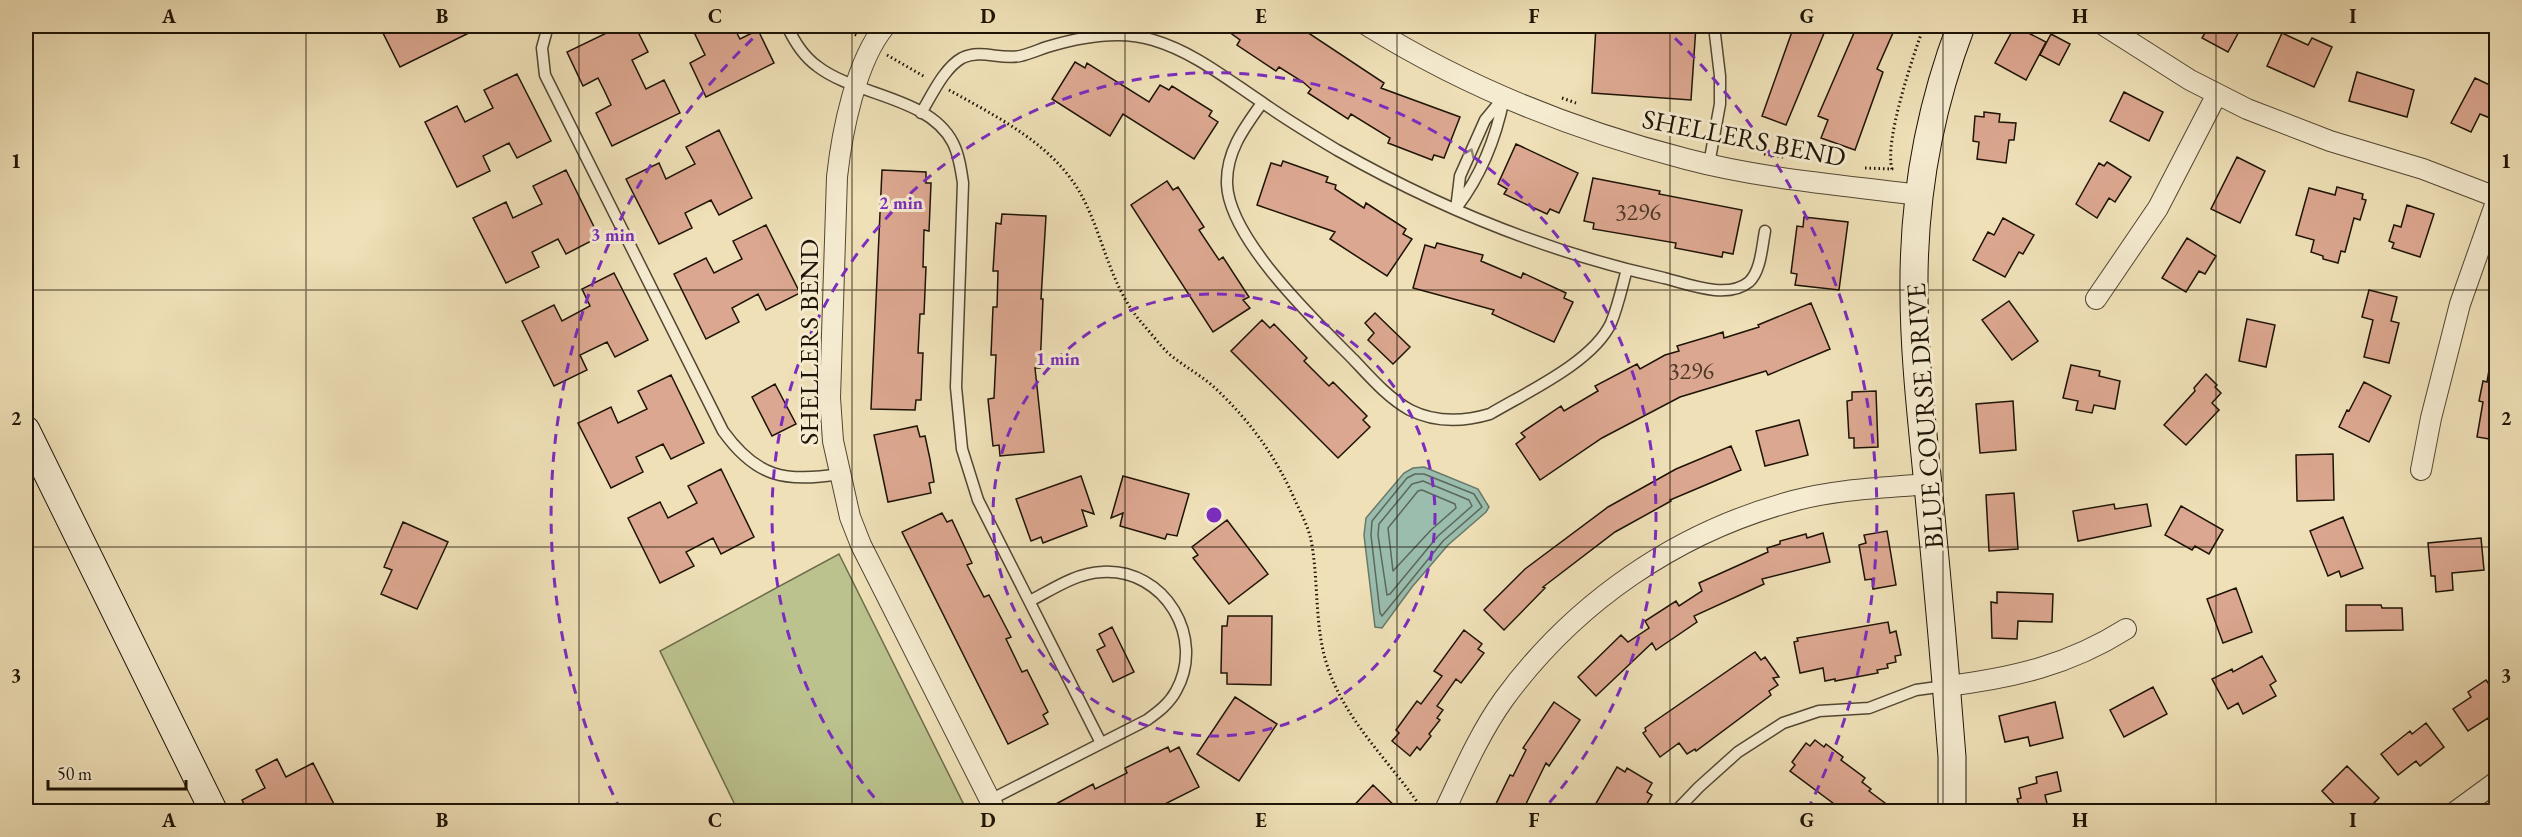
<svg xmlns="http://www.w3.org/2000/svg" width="2522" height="837" viewBox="0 0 2522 837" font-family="'EB Garamond',serif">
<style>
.green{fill:#bbc28d;stroke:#6c6b4a;stroke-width:1.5}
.water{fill:#9abdad;stroke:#68796a;stroke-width:1.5}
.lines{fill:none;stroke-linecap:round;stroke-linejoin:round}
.shore{stroke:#5c685a;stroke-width:1.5}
.building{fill:#dca790;stroke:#1e1406;stroke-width:1.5}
.service-casing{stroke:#524732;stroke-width:13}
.minor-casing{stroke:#524732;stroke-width:22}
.secondary-casing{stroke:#1e1406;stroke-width:29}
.path{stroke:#1e1406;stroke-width:3;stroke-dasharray:1.5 3;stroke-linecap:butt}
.service{stroke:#f5ebd0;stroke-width:10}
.minor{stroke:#f5ebd0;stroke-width:20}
.secondary{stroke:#f5ebd0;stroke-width:27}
.oneway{stroke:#948a75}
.grid{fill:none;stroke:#1e1406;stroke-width:1.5;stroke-opacity:0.55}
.ring{fill:none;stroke:#7b2cbf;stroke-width:3;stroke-dasharray:10 8}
.labels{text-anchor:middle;stroke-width:6;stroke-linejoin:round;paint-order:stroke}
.number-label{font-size:24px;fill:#4e3928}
.street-label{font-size:27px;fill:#1e1406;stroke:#f5ebd0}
.centre{fill:#7b2cbf;stroke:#f5ebd0;stroke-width:3}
.ring-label{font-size:18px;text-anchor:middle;font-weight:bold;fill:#7b2cbf;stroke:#f5ebd0;stroke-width:6;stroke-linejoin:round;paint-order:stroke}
.neatline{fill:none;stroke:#1e1406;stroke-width:2}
.grid-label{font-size:20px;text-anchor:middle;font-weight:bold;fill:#1e1406}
</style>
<rect width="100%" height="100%" fill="#efe0b7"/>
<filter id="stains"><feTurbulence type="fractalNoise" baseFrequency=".00333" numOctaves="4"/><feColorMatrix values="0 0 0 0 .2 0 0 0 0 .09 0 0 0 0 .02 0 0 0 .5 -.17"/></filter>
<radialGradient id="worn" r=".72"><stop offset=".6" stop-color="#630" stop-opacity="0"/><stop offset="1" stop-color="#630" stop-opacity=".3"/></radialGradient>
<path class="green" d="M839 554 967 811H738L660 651Z"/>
<path class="water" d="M1424 467 1478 489 1489 507 1486 512 1448 545 1412 587 1382 628 1375 627 1364 535 1366 518 1404 473 1413 468Z"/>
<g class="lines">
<path class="shore" d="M1415 474H1424L1474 494 1482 507 1443 541 1382 616 1380 613 1371 535 1372 521 1407 478Z
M1423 481 1469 500 1472 506 1438 536 1390 594 1387 595 1378 535 1379 524 1412 484Z
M1422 490 1455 504 1456 508 1431 530 1393 571 1388 528 1418 491Z"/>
</g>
<path class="building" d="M399 26H483L400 67 383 33Z
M621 26H635L648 52 632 60 646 89 664 80 680 113 612 146 596 113 611 105 605 92 598 78 583 86 567 52Z
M691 26H733L740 39 758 30 774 63 706 97 690 63 705 55Z
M1238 26H1298L1384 83 1381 88 1460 117 1444 158 1434 155 1432 160 1388 143 1390 138 1351 114 1348 119 1308 93 1311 89 1303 82 1279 67 1276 71 1237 45 1240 40 1232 34Z
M1596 26H1696L1691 100 1592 93Z
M1794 26H1827L1786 125 1762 116Z
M1857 26H1896L1877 69 1883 72 1855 150 1821 138 1828 120 1818 116Z
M2015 26 2046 42 2026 80 1995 63Z
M2209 26H2242L2228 52 2202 38Z
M2282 33 2308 45 2312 38 2332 47 2314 87 2267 66Z
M2051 34 2070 44 2059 65 2040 55Z
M1075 62 1085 68 1087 63 1149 102 1160 85 1169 90 1172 86 1212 111 1209 116 1218 122 1194 159 1123 114 1110 136 1052 99Z
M2357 72 2414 90 2407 117 2349 101Z
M517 74 551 141 517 158 509 143 483 156 490 171 457 187 425 122 457 106 465 122 493 108 484 90Z
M2475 78 2496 88V104L2490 118 2480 114 2471 132 2451 123Z
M2124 92 2163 112 2149 141 2110 121Z
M1984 112 2000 114 1999 122 2016 123 2014 140H2009L2006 163 1977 159 1979 142 1973 141 1975 116 1984 117Z
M719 130 752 198 719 215 711 200 685 213 692 228 659 244 626 179 659 163 666 179 695 164 686 147Z
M1516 144 1578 173 1559 213 1550 209 1547 214 1504 194 1507 189 1498 184Z
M2237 157 2265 171 2240 223 2211 209Z
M1283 161 1328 177 1326 182 1336 185 1335 189 1364 208 1366 203 1406 229 1403 234 1412 239 1387 276 1330 239 1335 232 1257 205 1271 163 1281 166Z
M2107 162 2131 177 2115 202 2109 198 2097 218 2076 204 2099 163 2104 166Z
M566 170 599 237 566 254 558 239 532 252 539 267 506 283 473 218 506 202 513 218 542 204 533 186Z
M882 170 926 172V183H931L929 231 924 230 923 267H926L924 314H920L918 353H923L921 400H916L915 410 871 409Z
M1593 178 1660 191 1659 194 1742 210 1733 254 1723 252 1722 257 1675 248 1676 243 1593 229 1594 223 1584 221Z
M1167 181 1173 190 1178 187 1204 227 1199 230 1219 260 1223 257 1249 297 1243 300 1250 308 1213 332 1131 205Z
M2337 187 2363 194 2362 199 2366 200 2360 220 2354 218 2345 252 2341 251 2338 263 2323 259V256L2311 252 2314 240 2296 235 2309 188 2335 195Z
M2407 205 2434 214 2420 257 2392 248 2394 243 2389 241 2394 225 2401 227Z
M1002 214 1046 216 1041 299H1043L1040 368H1035L1044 452 1000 456 999 445 993 446 988 399 994 398 996 355H991L993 307H997L998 271H993L996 223 1001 224Z
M1804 217 1848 222 1839 290 1795 285 1797 274 1791 273 1797 226 1803 227Z
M2003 218 2034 235 2023 254 2019 252 2005 277 1973 260 1988 232 1994 235Z
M766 225 800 293 766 310 758 294 732 308 739 322 706 339 674 274 706 258 714 273 742 259 733 241Z
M2187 238 2216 256 2205 274 2199 271 2186 292 2162 278Z
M1437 243 1483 255 1481 261 1521 278 1523 273 1566 293 1564 298 1573 302 1554 342 1492 314 1494 310 1413 288 1425 245 1435 248Z
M614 273 648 340 615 357 607 342 580 355 587 370 554 386 522 321 554 305 562 321 590 306 582 289Z
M2369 290 2397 297 2391 321 2399 323 2389 363 2364 357 2373 320 2362 317Z
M2009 301 2038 341 2012 360 1982 320Z
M1811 303 1830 349 1768 375 1766 371 1680 397 1602 438 1540 480 1516 444 1525 437 1521 433 1561 406 1564 411 1598 391 1595 386 1637 364 1640 369 1665 355 1679 351 1677 346 1714 335 1723 332 1724 338 1759 327 1758 325Z
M1375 313 1410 347 1393 364 1368 340 1374 333 1365 323Z
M2247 319 2275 325 2266 367 2239 361Z
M1262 320 1270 328 1274 324 1307 358 1304 361 1329 386 1333 382 1367 416 1363 420 1370 427 1338 458 1231 351Z
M2071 365 2100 371 2099 376 2120 381 2115 409 2094 405 2092 413 2076 410 2078 401 2063 398Z
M2489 370 2496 371V440L2477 437 2483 402 2479 401 2483 381 2487 382Z
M2206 374 2217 385 2215 387 2221 393 2212 403 2219 410 2186 445 2164 425 2195 391 2194 388Z
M671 375 704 443 671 459 663 444 636 457 643 472 611 488 578 423 611 407 618 423 647 409 638 391Z
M2364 382 2391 396 2369 442 2339 427 2347 410 2349 411Z
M775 384 796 424 772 436 752 397Z
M1876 391 1878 447 1854 448V438H1849L1847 401 1852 400V392Z
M2013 401 2016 450 1980 453 1976 404Z
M1799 420 1808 455 1765 466 1756 431Z
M917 426 920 437 925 436 930 459 934 482 929 483 931 493 888 502 874 435Z
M1731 446 1741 470 1670 500 1671 501 1615 532 1543 587 1545 588 1504 630 1484 610 1525 569 1608 507 1676 469Z
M2333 454 2334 500 2297 501 2296 455Z
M721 469 754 537 721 554 713 538 686 552 694 566 660 583 628 518 660 502 668 518 697 503 688 486Z
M1081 476 1094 514 1082 510 1087 526 1043 543 1041 537 1031 541 1016 499Z
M1123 476 1189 494 1177 536 1167 534 1165 539 1120 526 1123 513 1111 518Z
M2014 493 2018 549 1989 551 1986 495Z
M2114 504 2115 509 2147 504 2151 526 2078 541 2073 511Z
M2181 506 2223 530 2209 554 2195 546 2192 550 2165 535Z
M942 513 947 522 952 520 972 563 967 565 984 597 989 595 1011 637 1006 639 1022 672 1027 670 1048 712 1043 715 1048 724 1008 744 902 532Z
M2343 517 2363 568 2341 577 2339 571 2328 576 2310 531Z
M1227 520 1268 574 1229 604 1193 558 1198 555 1192 547Z
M403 522 448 542 417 609 381 594 392 570 384 567Z
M1887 531 1896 585 1873 589 1872 579 1865 580 1859 545 1866 543 1864 535Z
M1823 533 1830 562 1762 579 1764 584 1694 616 1697 622 1656 650 1652 643 1596 696 1578 677 1621 635 1628 642 1649 628 1645 621 1676 601 1679 606 1702 591 1699 583 1768 552 1767 548 1780 544V541L1806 534 1807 538Z
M2481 538 2484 570 2452 573 2453 590 2436 592 2435 576H2431L2428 543Z
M2236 588 2252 632 2223 643 2207 599Z
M1997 592 2053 594 2052 622 2018 621 2017 639 1992 638 1991 602 1997 603Z
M2346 605H2381L2382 608H2402L2403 630 2346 631Z
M1228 616H1272L1271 685 1227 684V673H1221L1222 626H1227Z
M1888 622 1890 633 1896 631 1901 655 1895 656 1896 662 1887 664 1888 668 1877 670 1878 673 1835 681V679L1825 681 1823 668 1800 673 1794 642 1798 641 1797 638Z
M1112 627 1134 672 1113 682 1097 650 1105 646 1099 634Z
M1464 630 1482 644 1478 649 1484 653 1461 683 1456 679 1437 706 1443 710 1437 718 1440 720 1429 734 1431 736 1420 750 1417 747 1410 756 1392 741 1399 733 1396 730 1417 701 1421 704 1442 676 1434 671Z
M1755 652 1761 660 1765 657 1779 677 1773 678 1778 685 1769 691 1771 695 1696 751 1695 749 1687 754 1679 743 1660 757 1643 733 1646 731 1645 728Z
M2262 656 2276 681 2270 685 2276 696 2243 714 2238 703 2228 709 2212 679 2232 669 2233 672Z
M2486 680 2496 694V731L2488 718 2468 731 2453 709 2471 697 2468 692Z
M2153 687 2167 714 2124 737 2110 710Z
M1235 697 1277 724 1239 781 1197 754Z
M1554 702 1580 720 1549 766 1546 763 1522 812H1501L1494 808 1510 775 1513 776 1526 750 1523 748Z
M2055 702 2063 738 2030 746 2028 737 2005 742 1999 716Z
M2426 723 2444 747 2420 766 2416 761 2398 775 2381 754 2410 731 2412 734Z
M1815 740 1824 747 1826 744 1843 757 1841 760 1865 778 1862 782 1871 789 1869 791 1897 812H1845L1790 771 1795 765 1792 762 1806 743 1810 746Z
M1168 747 1170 752 1179 747 1199 787 1149 812H1041L1093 784 1095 789 1127 773 1125 768Z
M277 759 286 777 313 763 338 812H248L242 800 265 788 256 770Z
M2347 766 2379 798 2365 812H2342L2322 791Z
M1617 767 1625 772 1627 768 1652 783 1647 792 1652 795 1642 812H1591Z
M2057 772 2061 791 2045 795 2049 812H2021L2017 799 2021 798 2019 788 2037 783 2036 777Z
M1373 785 1401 812H1348Z"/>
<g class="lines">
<defs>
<path id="service" d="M548 26 542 48 545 75 723 431C756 477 785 483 839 474
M787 26C794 41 803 56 817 66 855 96 929 96 953 143 959 155 961 169 963 183L956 387 962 449 978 500 1101 743
M1262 103C1244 128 1226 152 1227 184 1229 239 1315 321 1353 359 1370 377 1388 398 1410 410 1436 423 1463 422 1490 414 1527 392 1593 362 1611 323 1618 306 1622 287 1627 269
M921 113C932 95 944 68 962 58 981 49 1000 60 1020 56 1029 54 1038 50 1047 47 1080 37 1121 30 1153 40 1194 52 1228 80 1263 103 1287 120 1312 135 1337 150 1439 208 1550 253 1664 278 1688 284 1727 300 1749 282 1761 271 1762 246 1765 231
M1709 164 1720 104V76L1714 26
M1457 207C1482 174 1496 138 1504 98
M1456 209 1460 176 1485 120 1504 97
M990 800 1147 720C1158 712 1169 704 1176 691 1206 638 1165 568 1102 572 1076 573 1053 589 1030 601
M1675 812 1699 787 1738 752 1783 723 1819 711 1869 708 1916 690 1945 686"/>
<path id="minor" d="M885 26C856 61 842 131 837 177L830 398 833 441 850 517 861 545 996 812
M1368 26C1466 87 1574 130 1686 159 1762 179 1842 185 1919 195
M2105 26 2190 80 2247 109 2330 141 2423 169 2496 197
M2096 299 2158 208 2217 94
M2421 470 2431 418 2460 304 2496 202
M1947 686C2013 678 2069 665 2126 629
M1444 812C1462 774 1479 734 1504 699 1575 602 1677 532 1793 501 1837 489 1883 488 1928 484
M2455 812 2496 782"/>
<path id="secondary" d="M26 430 214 812
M1952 812V757C1945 667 1937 576 1928 486 1922 422 1914 356 1914 292 1913 201 1929 110 1961 26"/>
</defs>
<use href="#service" class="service-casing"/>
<use href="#minor" class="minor-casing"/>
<use href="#secondary" class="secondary-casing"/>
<path class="path" d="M839 26 858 36
M887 55 925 77
M949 90C999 118 1057 146 1084 200 1104 240 1111 287 1141 322 1150 332 1159 344 1168 353 1183 366 1201 375 1215 388 1249 420 1275 455 1294 498 1300 511 1308 526 1311 540 1319 581 1314 625 1327 665 1345 722 1392 763 1424 812
M1562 98 1576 103
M1764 154 1784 157
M1865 168 1892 169C1884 141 1913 56 1924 26"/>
<use href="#service" class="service"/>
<use href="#minor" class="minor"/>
<use href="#secondary" class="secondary"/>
</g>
<defs><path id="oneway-chevron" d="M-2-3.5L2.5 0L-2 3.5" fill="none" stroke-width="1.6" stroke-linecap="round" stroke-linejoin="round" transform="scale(1.5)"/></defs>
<use class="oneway" href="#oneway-chevron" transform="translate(1470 153) rotate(-66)"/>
<path class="grid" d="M306 26V812M579 26V812M852 26V812M1125 26V812M1397 26V812M1670 26V812M1943 26V812M2216 26V812M26 290H2496M26 547H2496"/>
<g class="ring">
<circle cx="1214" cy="515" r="221"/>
<path d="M886 811A442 442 0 1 1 1542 811"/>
<path d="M621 811A663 663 0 0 1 766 26M1662 26A663 663 0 0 1 1807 811"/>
</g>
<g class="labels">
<g class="number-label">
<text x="1638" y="220">3296</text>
<text x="1691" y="379">3296</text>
</g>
<g class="street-label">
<text transform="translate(1744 138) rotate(11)" y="9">SHELLERS BEND</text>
<text transform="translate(809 342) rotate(-90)" y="9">SHELLERS BEND</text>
<text transform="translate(1925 416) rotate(-94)" y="9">BLUE COURSE DRIVE</text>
</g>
</g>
<circle cx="1214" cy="515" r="9" class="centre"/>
<g class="ring-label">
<text x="901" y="209">2 min</text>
<text x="613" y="241">3 min</text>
<text x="1058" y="365">1 min</text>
</g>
<rect width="2522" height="837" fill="none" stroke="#efe0b7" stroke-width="66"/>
<path d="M48 780v9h138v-9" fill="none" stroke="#1e1406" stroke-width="3"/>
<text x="57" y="780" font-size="18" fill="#1e1406" stroke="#f5ebd0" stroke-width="4.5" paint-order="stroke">50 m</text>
<rect x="33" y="33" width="2456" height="771" class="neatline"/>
<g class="grid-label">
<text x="169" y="23">A</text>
<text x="442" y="23">B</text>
<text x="715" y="23">C</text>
<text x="988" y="23">D</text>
<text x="1261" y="23">E</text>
<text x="1534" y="23">F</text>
<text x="1807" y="23">G</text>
<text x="2080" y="23">H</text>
<text x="2353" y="23">I</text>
<text x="16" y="168">1</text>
<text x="2506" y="168">1</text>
<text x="16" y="425">2</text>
<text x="2506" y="425">2</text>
<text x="16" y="682">3</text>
<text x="2506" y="682">3</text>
<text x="169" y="827">A</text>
<text x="442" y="827">B</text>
<text x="715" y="827">C</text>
<text x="988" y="827">D</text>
<text x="1261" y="827">E</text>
<text x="1534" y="827">F</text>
<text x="1807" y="827">G</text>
<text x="2080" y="827">H</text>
<text x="2353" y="827">I</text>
</g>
<rect width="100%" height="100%" filter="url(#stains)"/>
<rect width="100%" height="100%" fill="url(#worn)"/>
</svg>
